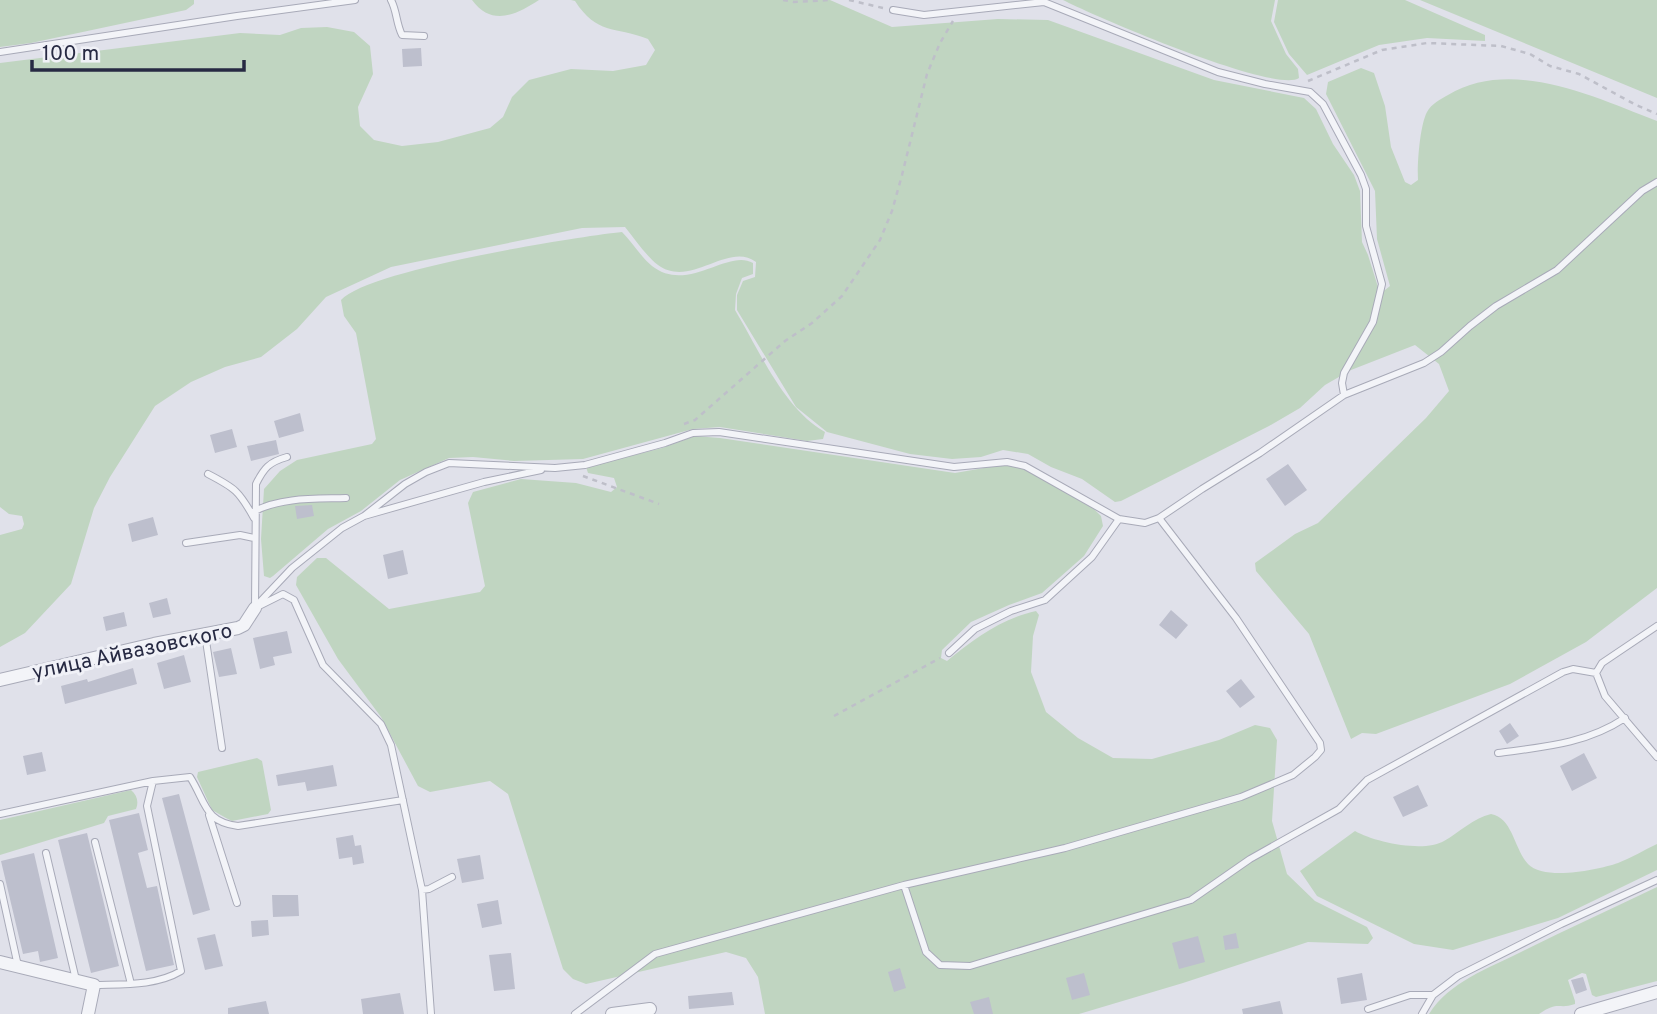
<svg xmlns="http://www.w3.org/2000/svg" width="1657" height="1014" viewBox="0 0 1657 1014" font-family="Overpass,sans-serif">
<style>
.green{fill:#c0d5c1}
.building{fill:#bdbfcd}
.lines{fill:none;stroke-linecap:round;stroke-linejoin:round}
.service-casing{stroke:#a8aab8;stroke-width:8}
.minor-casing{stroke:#a8aab8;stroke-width:14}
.path{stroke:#bebfc9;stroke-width:2.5;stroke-dasharray:5 5;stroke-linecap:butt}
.service{stroke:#f3f4f8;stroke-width:6}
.minor{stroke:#f3f4f8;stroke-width:12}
.labels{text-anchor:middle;stroke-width:6;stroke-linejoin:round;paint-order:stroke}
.street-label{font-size:21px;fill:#272a43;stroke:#f0f1f7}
</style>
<rect width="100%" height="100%" fill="#e0e1ea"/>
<path class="green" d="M0 0H194V4L186 10 31 43 0 47Z
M472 0H539C516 15 492 27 472 0Z
M571 0H830L892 27 998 19 1048 20 1214 80 1304 98 1316 109 1333 144 1354 175 1360 191 1362 242 1368 255 1378 287 1385 290 1390 286 1377 239 1375 191 1326 94 1328 82 1361 68 1374 73 1385 106 1391 147 1405 182 1411 185 1418 180C1417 164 1420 125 1427 112 1431 104 1441 99 1448 95 1512 57 1594 97 1657 121V588L1586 642 1510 684 1376 734 1362 733 1351 739 1309 634 1256 571 1255 563 1295 534 1318 523 1426 418 1449 391 1439 364 1415 345 1351 370 1325 385 1300 408 1269 426 1121 501 1115 502 1082 479 1051 467 1028 454 1003 450 981 457 952 459 910 454 827 432 796 407 737 310V295L743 281 755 277 756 262C728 241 691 289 658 265 646 256 635 239 625 227L582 228 391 267 326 297 297 329 261 357 225 367 191 382 155 406 110 477 94 508 71 584 25 633 0 647V535L22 529 24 524 22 516 9 514 0 507V63L240 33 280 35 301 28 327 27 354 32 370 46 373 74 358 107 360 126 374 140 402 146 438 142 490 128 503 117 512 97 529 80 571 69 613 71 646 65 655 50 648 39C614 26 597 35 575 1Z
M1063 0H1275L1271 21 1286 54 1298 69 1299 78C1275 94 1094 16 1063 0Z
M1278 0H1405L1485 35V41L1427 38 1379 45 1307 75 1289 54 1274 22Z
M1420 0H1657V98Z
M622 232C632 242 641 257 652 266 688 294 728 248 753 263V274L742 278 736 294 735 310C759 350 784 409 825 432L823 439 807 441 720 427 693 429 583 459 514 461 473 457 449 458 400 480 361 511 328 529 273 576 270 578 264 576 261 539 264 489 280 471 297 460 372 444 376 439 356 333 344 316 341 300C368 270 574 237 622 232Z
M695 436 720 438 955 473 1007 464 1027 470 1094 509 1101 516 1103 526 1084 556 1042 593 1009 605 971 622 942 650 941 658 947 661C974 639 1001 619 1036 611L1039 615 1033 636 1031 672 1046 712 1078 738 1113 758 1152 759 1219 740 1255 725 1270 728 1277 740 1272 821 1287 874 1315 901 1367 927 1373 938 1368 944 1308 942 1183 983 1079 1014H765L758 977 746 958 726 952 586 984 573 979 563 969 508 794 490 781 430 792 418 786 381 717 338 659 296 585 297 577 317 558H326L389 609 480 592 485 586 468 503 473 492 521 479 576 483 611 492 617 487 614 478 588 473 586 467 662 448Z
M257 758 262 761 271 810 268 814 232 821 226 818 212 810 197 777 198 772Z
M131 790C137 795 139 802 136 809L108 816 104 823 0 855V820Z
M1491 814C1513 818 1514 849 1528 864 1544 881 1598 870 1618 863 1631 858 1644 850 1657 844V870L1558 918 1453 950 1414 944 1317 896 1300 871 1355 831C1374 842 1424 853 1444 841 1460 832 1473 818 1491 814Z
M1657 887V981L1596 997 1592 995 1586 974 1582 973 1568 980 1575 1001V1004C1558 1010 1559 1000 1539 1014H1429C1449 982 1489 968 1521 952 1566 929 1612 909 1657 887Z"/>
<path class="building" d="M421 48 422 66 403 67 402 49Z
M300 413 304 431 279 438 274 421Z
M232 429 237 447 215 453 210 435Z
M276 440 279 454 251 461 247 446Z
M1288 464 1307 490 1285 506 1266 479Z
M312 505 314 516 297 519 295 506Z
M153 517 158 535 132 542 128 524Z
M403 550 408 574 388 579 383 555Z
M167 598 171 614 153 618 149 603Z
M1171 610 1188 625 1176 639 1159 625Z
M124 612 127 626 106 631 103 617Z
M287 631 292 653 273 657 275 665 260 669 253 638Z
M231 648 237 674 219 677 213 652Z
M184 655 191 682 164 689 157 663Z
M133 668 137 684 65 704 61 686 87 679 88 682Z
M1241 679 1255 697 1240 708 1226 691Z
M1510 723 1519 736 1507 744 1499 731Z
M42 752 46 771 27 775 23 756Z
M1584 753 1597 778 1572 791 1560 766Z
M333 765 337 786 307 791 305 782 278 786 276 775Z
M1418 785 1428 806 1403 817 1393 797Z
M179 794 210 910 193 915 162 798Z
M139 813 148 850 138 853 147 888 157 886 174 965 146 971 109 820Z
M87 833 119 966 91 973 58 840Z
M353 835 355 846 361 845 364 863 353 865 352 857 339 859 336 838Z
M34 853 58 958 40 962 38 951 23 954 1 861Z
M480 855 484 879 462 883 457 859Z
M272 895H298L299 916 273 917Z
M498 900 502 924 482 928 477 904Z
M268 920 269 935 252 937 251 921Z
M1236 933 1239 948 1225 950 1223 936Z
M215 934 223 966 205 970 197 938Z
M1198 936 1205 962 1179 969 1172 943Z
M511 953 515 989 494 991 489 955Z
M900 968 906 988 894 992 888 972Z
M1084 973 1090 995 1072 1000 1066 978Z
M1362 973 1367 1000 1341 1004 1337 978Z
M1583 977 1587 990 1576 994 1571 980Z
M732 992 734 1005 689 1009 688 996Z
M400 993 404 1014H363L361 999Z
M989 997 993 1014H974L970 1002Z
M266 1001 269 1014H228V1008Z
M1280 1001 1283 1014H1243L1242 1009Z"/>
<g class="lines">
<defs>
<path id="service" d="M391 0C397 11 396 23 402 35L424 36
M0 52 237 16 355 0
M1344 395 1424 363 1441 352 1470 326 1496 306 1557 270 1642 191 1657 182
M208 474C235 488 239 491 254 518
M255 511C282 497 316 499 346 498
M364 516 405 484 426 472 449 463 555 468 585 465 665 443 693 433 719 432 954 467 1007 462 1025 466 1119 519 1145 523 1159 518 1202 489 1260 453 1344 395 1342 383 1344 373 1373 322 1382 284 1366 226V189L1361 175 1323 104 1310 92 1265 84 1218 72 1044 2 924 15 893 10
M186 543 240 535 254 538
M258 604 292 568 342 528 364 516 484 482 541 470
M255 608 283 594 294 600 323 665 381 724 391 745 422 890 431 1014
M255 608 256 484C264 468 269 462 287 457
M1657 626 1602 663 1596 673 1605 696 1657 757
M205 634 222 748
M949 653 975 629 1011 611 1045 600 1092 557 1119 519
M1498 753C1543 747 1586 744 1625 718
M0 814 153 781 190 777C206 802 204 822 238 826L403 800
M209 815 237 903
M95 842 131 984
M46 853 76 980
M0 884 18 966
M904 885 926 952 940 965 970 966 1191 900 1250 859 1339 809 1367 780 1563 672 1573 669 1596 673
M422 890 429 889 452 877
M94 985C123 984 156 986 181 971L147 806 153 781
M1368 1009 1410 995H1433
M575 1014 655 954 904 885 1065 848 1241 797 1293 775 1315 757 1321 750 1320 743 1236 618 1159 518
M1422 1014 1433 995 1458 976 1561 924 1657 880"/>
<path id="minor" d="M0 680 154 644 238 628 244 625 255 608
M0 962 94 985 88 1014
M612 1014 650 1009
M1581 1014 1657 992"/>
</defs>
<use href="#service" class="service-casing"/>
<use href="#minor" class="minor-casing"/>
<path class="path" d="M783 0 794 2 830 0
M849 0 883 8
M1308 81 1382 50 1427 43 1501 46 1530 54 1550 66 1579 74 1636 105 1657 114
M684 424 695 420 785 341 812 323 842 296 880 240 892 211 902 175 927 74 940 43 953 21
M583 476 659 504
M834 716 940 658"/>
<use href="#service" class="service"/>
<use href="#minor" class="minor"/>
</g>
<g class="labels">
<g class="street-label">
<text transform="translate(132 651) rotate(-12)" y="7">улица Айвазовского</text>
</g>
</g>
<path d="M32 60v10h212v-10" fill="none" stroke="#272a43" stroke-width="3.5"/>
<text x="42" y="60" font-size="21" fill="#272a43" stroke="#f0f1f7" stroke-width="5" paint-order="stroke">100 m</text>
</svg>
